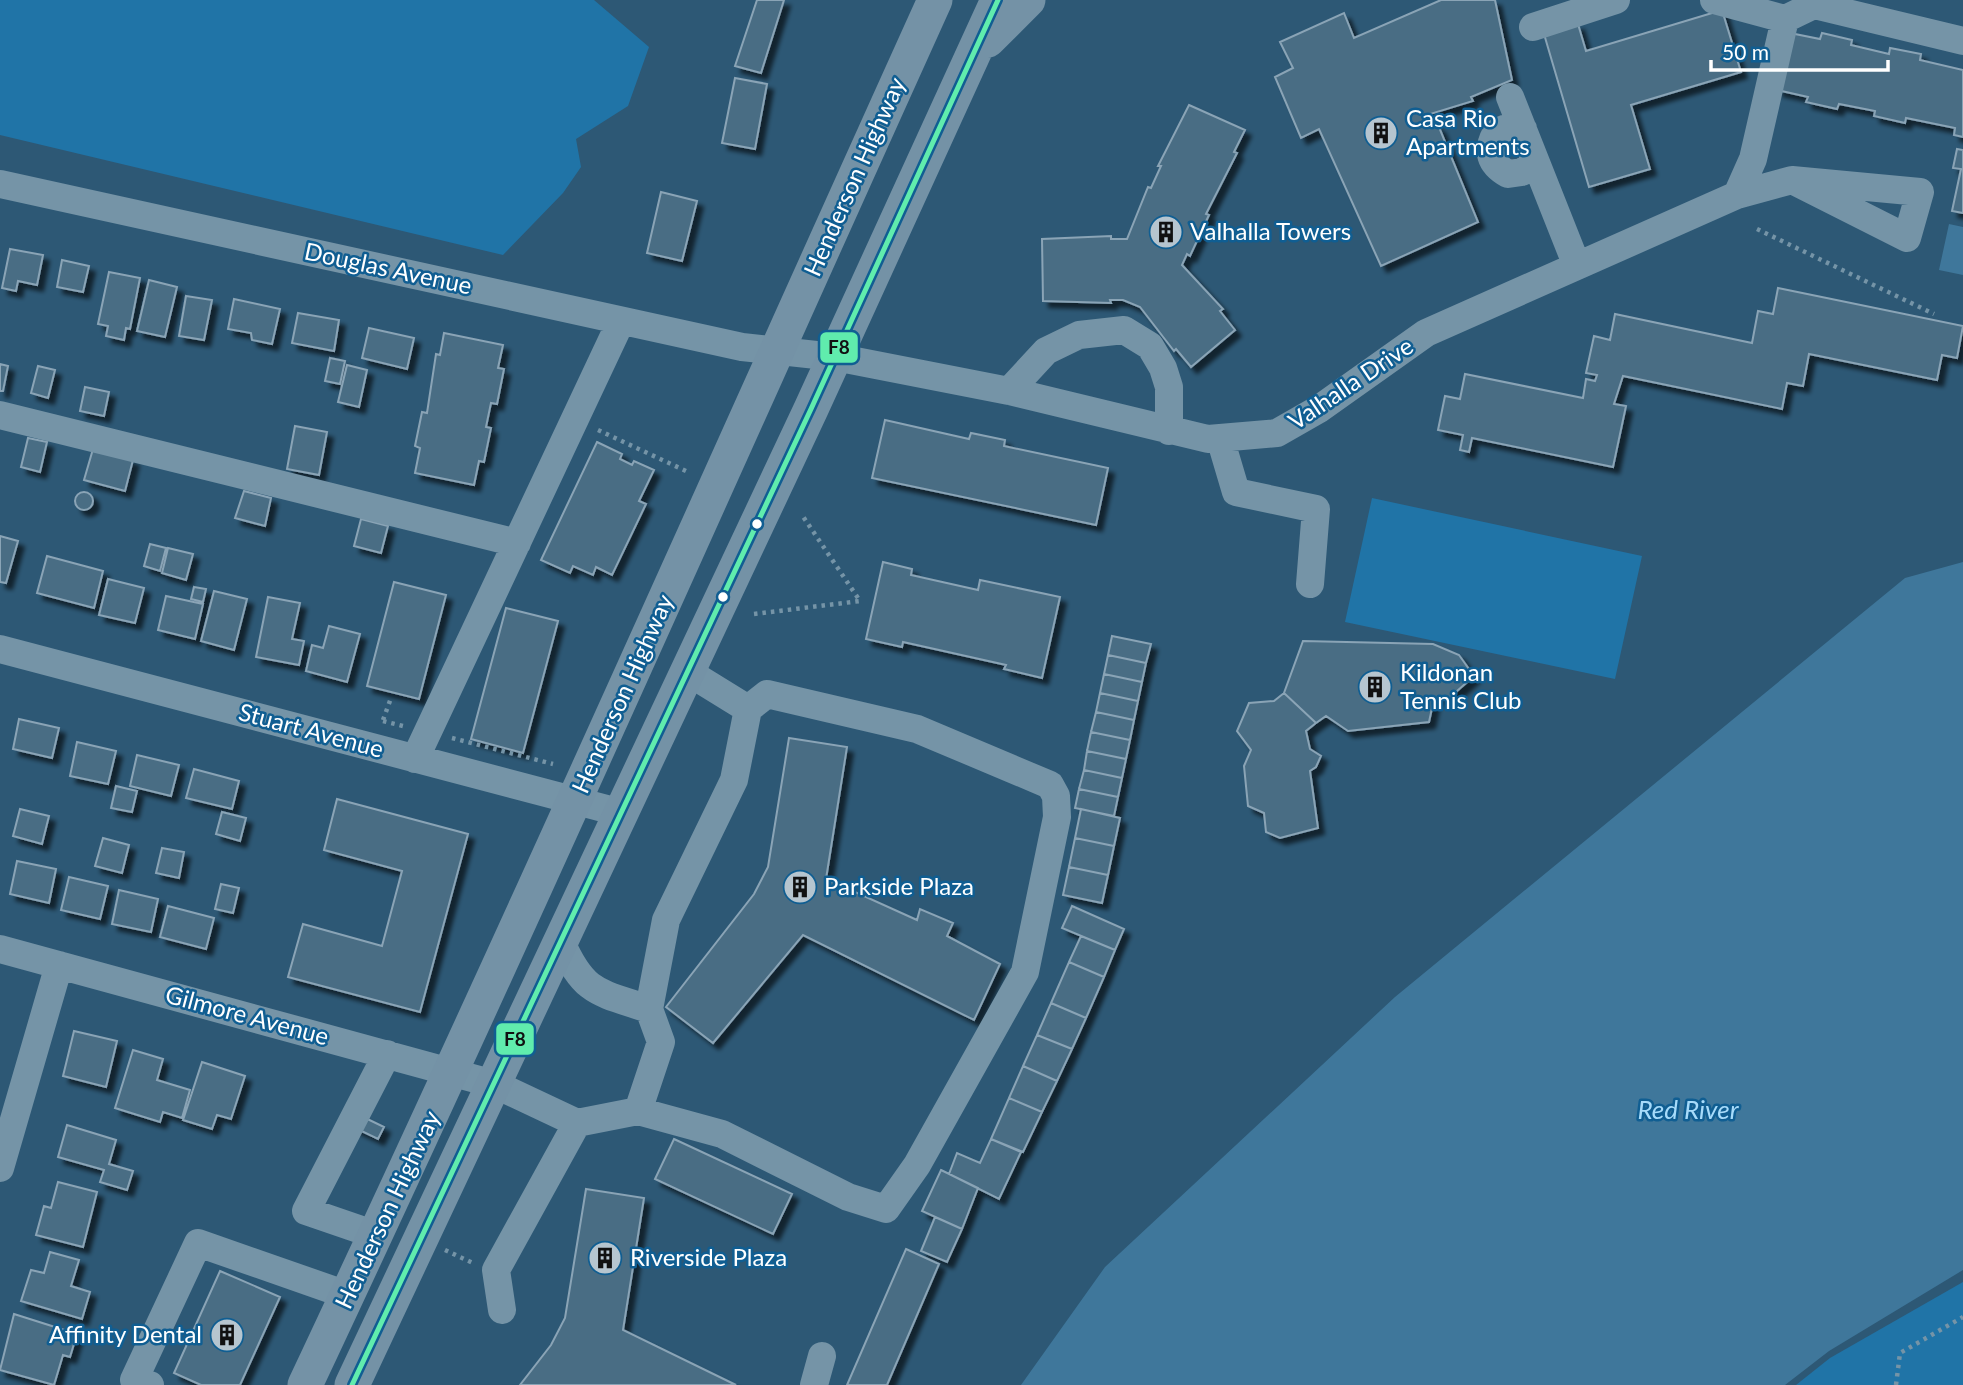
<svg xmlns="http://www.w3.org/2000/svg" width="1963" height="1385" viewBox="0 0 1963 1385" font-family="Lato,sans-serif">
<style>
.green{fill:#2074a7}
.water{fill:#3f779b}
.building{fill:#4a6d84;stroke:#8aa4b6;stroke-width:2;filter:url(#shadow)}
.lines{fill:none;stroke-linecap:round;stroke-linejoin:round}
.path{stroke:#7594a7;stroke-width:4.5;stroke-dasharray:3.5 5;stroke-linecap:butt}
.minor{stroke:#7594a7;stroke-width:28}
.major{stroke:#7492a6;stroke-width:35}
.bus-1-casing{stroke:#105e92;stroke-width:10}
.bus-1{stroke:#60ecad;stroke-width:5}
.bus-dot{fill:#fff;stroke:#105e92;stroke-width:2.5}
.labels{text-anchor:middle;stroke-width:5;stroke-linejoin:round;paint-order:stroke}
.poi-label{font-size:24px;fill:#fff;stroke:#105e92;text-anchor:start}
.street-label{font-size:24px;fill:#fff;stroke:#105e92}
.water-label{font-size:26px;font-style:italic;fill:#a7dbfa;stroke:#105e92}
.line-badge{stroke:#105e92;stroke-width:2.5}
.pale-badge-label{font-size:19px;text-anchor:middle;font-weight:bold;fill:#111}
</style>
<defs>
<filter id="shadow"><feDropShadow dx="6" dy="6" stdDeviation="2" flood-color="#0009"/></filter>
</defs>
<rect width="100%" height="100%" fill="#2d5875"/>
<path class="green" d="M0 0H594L649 47 628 106 576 139 581 167 563 193 503 255 0 135Z
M1372 498 1642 556 1615 679 1345 622Z
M1963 1282V1385H1796L1830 1358Z"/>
<path class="water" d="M1949 224 1963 227V275L1939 270Z
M1963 562V1270L1829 1351 1785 1385H1021L1105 1267 1395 997 1905 578Z"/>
<path class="building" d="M757 0H784L761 73 735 66Z
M1441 0H1495L1512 80 1471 97 1473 101 1430 114 1436 127H1439L1478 222 1381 266 1319 129 1301 138 1275 77 1293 68 1280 42 1344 13 1354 38Z
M1722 10 1741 72 1631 105 1650 169 1589 187 1544 34 1578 24 1586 51Z
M1790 33 1820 39 1822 33 1852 40 1851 45 1889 54 1890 48 1921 54 1920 60 1963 70V137L1954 135 1955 128 1906 118 1905 123 1874 116 1875 111 1839 104 1837 109 1806 102 1808 97 1777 90Z
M735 78 767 84 755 149 722 143Z
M1189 105 1245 130 1234 152 1237 153 1206 214 1209 215 1190 256 1187 254 1182 265 1223 309 1220 311 1235 330 1191 367 1176 349 1174 351 1140 307 1123 300H1110L1111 303 1043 301 1042 239 1111 236V239H1127L1148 187 1151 188 1161 166H1158Z
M1957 149 1963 150V213L1952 211 1961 169 1953 168Z
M661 192 697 201 682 261 647 253Z
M10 249 43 255 37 285 18 281 16 291 2 288Z
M62 260 89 266 83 292 57 287Z
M109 272 140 278 130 329 126 328 124 340 106 336 108 326 98 324Z
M149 280 177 287 165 337 137 331Z
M1778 288 1963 326 1957 358 1942 355 1937 380 1809 354 1803 386 1787 383 1782 409 1623 376 1614 404 1626 406 1613 467 1472 438 1469 452 1460 450 1463 435 1438 430 1445 396 1460 399 1465 374 1583 398 1586 379 1595 381 1597 375 1586 373 1594 336 1610 340 1615 314 1752 343 1758 311 1773 314Z
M186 296 212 300 204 340 179 336Z
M234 299 280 309 272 344 252 340 251 333 228 329Z
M298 313 339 320 334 351 292 343Z
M369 328 414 338 407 369 362 358Z
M444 333 503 345 498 368 504 369 497 404 491 403 486 427 491 428 484 462 479 461 474 485 415 473 420 448 415 446 422 412 427 413 436 354 440 355Z
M330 358 345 361 340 384 325 381Z
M0 364 8 366 3 391H0Z
M347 365 367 370 359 407 338 402Z
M38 366 55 370 48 398 31 393Z
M85 387 109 392 104 416 80 411Z
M885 420 969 439 971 433 1005 440 1004 446 1108 468 1096 525 872 478Z
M295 426 327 432 319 475 287 469Z
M28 438 47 442 40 472 21 467Z
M597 442 622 454 620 459 632 465 634 461 654 470 639 501 646 504 612 575 596 567 593 575 573 566 570 573 541 560Z
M93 449 133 460 125 491 84 480Z
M244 491 271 498 265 526 235 518Z
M75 501a9 9 0 1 1 18 0a9 9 0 1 1-18 0Z
M361 519 388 526 381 553 354 546Z
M0 536 18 541 6 583 0 582Z
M150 544 166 548 160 571 144 566Z
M168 548 193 554 186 580 162 573Z
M47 556 103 571 94 608 37 593Z
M883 562 912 569 911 575 978 590 980 580 1060 597 1042 678 1004 669 1006 665 903 642 902 647 866 639Z
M108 579 144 588 135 623 99 615Z
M394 582 446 595 419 699 367 686Z
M194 587 206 589 203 602 191 599Z
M214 591 247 599 234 650 201 641Z
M166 596 203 604 195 639 158 630Z
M268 597 300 603 292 639 304 641 299 665 256 657Z
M506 608 558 621 523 753 471 739Z
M329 626 360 634 347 682 306 671 312 645 323 648Z
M1112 636 1151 644 1146 663 1108 655Z
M1303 641 1433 644 1459 655 1474 676 1448 699H1434L1429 722 1348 731 1326 716 1316 723 1284 693Z
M1108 655 1146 663 1142 682 1104 674Z
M1104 674 1142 682 1138 701 1100 693Z
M1100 693 1138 701 1134 720 1096 712Z
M1284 693 1316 723 1306 731 1310 749 1321 756 1316 767 1310 771 1318 828 1280 838 1266 832 1264 813 1248 806 1244 766 1251 750 1237 731 1249 703 1274 701Z
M1096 712 1134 720 1130 740 1091 732Z
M19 719 59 728 52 758 13 749Z
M1091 732 1130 740 1126 759 1087 751Z
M789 738 847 747 826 879 917 920 920 909 953 923 947 936 1000 964 974 1020 803 935 713 1043 666 1007 754 894 768 867Z
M77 742 116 751 108 784 70 776Z
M1087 751 1126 759 1122 778 1084 770Z
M137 755 179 765 171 796 130 786Z
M194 769 239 781 232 809 186 798Z
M1084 770 1122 778 1118 797 1079 789Z
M116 786 137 791 132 812 111 808Z
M1079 789 1118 797 1114 816 1075 808Z
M337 799 468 834 420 1012 288 977 303 924 382 946 402 871 324 850Z
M20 809 49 816 42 844 13 836Z
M1081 809 1120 818 1114 846 1075 838Z
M222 812 246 818 240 841 216 834Z
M103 838 129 845 122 873 95 866Z
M1075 838 1114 846 1108 875 1069 867Z
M162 848 184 852 179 878 156 873Z
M17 861 56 869 49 903 10 894Z
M1069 867 1108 875 1102 903 1063 895Z
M69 877 108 886 100 919 61 910Z
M221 884 239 888 233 913 215 909Z
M119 890 158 899 151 932 112 924Z
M168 906 214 918 206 949 160 937Z
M1072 906 1124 929 1115 950 1062 928Z
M1081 936 1115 950 1104 977 1069 962Z
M1069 962 1104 977 1086 1018 1051 1003Z
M1051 1003 1086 1018 1072 1049 1037 1035Z
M74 1031 117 1041 106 1087 63 1076Z
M1037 1035 1072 1049 1057 1081 1023 1066Z
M133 1050 163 1059 157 1080 190 1090 182 1118 163 1112 160 1122 115 1108Z
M202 1062 245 1076 231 1119 217 1115 212 1129 183 1120Z
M1023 1066 1057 1081 1042 1112 1009 1098Z
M1009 1098 1042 1112 1023 1152 991 1139Z
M357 1114 384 1127 378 1139 351 1126Z
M67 1125 116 1140 109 1164 133 1171 127 1190 100 1182 104 1170 58 1157Z
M674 1139 792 1194 773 1234 655 1179Z
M991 1139 1021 1152 999 1199 949 1174 957 1153 980 1163Z
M941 1170 978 1188 962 1229 922 1211Z
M58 1182 97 1192 83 1247 36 1235 44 1206 51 1208Z
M586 1189 644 1198 623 1330 736 1385H520L551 1345 565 1318Z
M935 1217 962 1229 947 1262 921 1251Z
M906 1249 939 1264 887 1385H847Z
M50 1252 79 1260 71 1286 90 1292 82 1319 21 1301 31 1270 44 1273Z
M220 1271 280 1297 240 1385H201L174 1373Z
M14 1314 77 1334 70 1357 63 1355 54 1385 0 1370Z"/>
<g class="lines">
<path class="path" d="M1757 229 1934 314
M598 430 686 471
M754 614 860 601 802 515
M383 720 391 698
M383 721 403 726
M452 738 553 764
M445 1250 475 1264
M1896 1385 1900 1353 1963 1317"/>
<path class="minor" d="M1714 0 1785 19
M1533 27 1616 0
M1510 97 1577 266
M1523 129H1504L1496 133C1486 151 1490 164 1508 174L1522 172 1536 163
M0 184 742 347 835 357 1009 391 1208 439 1277 433 1319 409 1426 333 1737 195 1792 180 1920 192 1907 238 1792 180
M1737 195 1753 159 1785 19 1814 5 1963 41
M1009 391 1046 351 1079 335 1124 330 1150 346 1163 368 1169 387V431
M0 415 517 543
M1220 438 1236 492 1316 509 1310 584
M0 649 622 813
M415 759 621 321
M561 942C584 994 598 992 649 1009
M0 949 494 1084 577 1123 638 1111 661 1042 649 1009 666 920 734 780 748 709 688 672
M638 1111 722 1134 848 1197 886 1209 917 1165 1025 972 1057 817 1056 796 1050 785 917 729 767 694 748 709
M0 1168 59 965
M376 1235 306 1211 387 1054
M502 1310 496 1270 577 1123
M150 1385 134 1380 198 1243 347 1295
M814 1385 822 1356"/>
<path class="major" d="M988 40 1028 0
M305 1385C521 926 726 462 935 0
M352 1385 811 409 998 0"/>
<defs>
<path id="bus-1" d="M352 1385 811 409 998 0"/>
</defs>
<use href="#bus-1" class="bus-1-casing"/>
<use href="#bus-1" class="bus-1"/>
</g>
<defs>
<symbol id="building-disc" viewBox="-11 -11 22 22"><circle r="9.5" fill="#b6c5cf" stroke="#105e92"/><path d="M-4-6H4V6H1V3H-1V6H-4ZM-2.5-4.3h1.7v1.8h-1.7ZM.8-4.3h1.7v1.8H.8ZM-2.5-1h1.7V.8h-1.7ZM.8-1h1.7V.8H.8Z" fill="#111"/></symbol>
</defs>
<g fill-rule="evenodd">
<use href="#building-disc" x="1362" y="114" width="38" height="38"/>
<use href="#building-disc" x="1147" y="213" width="38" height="38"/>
<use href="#building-disc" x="1356" y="668" width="38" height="38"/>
<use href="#building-disc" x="781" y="868" width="38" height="38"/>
<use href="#building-disc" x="586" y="1239" width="38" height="38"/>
<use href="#building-disc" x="208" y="1316" width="38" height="38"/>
</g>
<g class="bus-dot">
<circle cx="757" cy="524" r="6"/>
<circle cx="723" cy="597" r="6"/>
</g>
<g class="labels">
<g class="poi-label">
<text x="1406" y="127">Casa Rio<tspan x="1406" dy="28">Apartments</tspan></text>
<text x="1190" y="240">Valhalla Towers</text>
<text x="1400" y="681">Kildonan<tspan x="1400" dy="28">Tennis Club</tspan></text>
<text x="824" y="895">Parkside Plaza</text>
<text x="630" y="1266">Riverside Plaza</text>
<text x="202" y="1343" text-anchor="end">Affinity Dental</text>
</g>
<g class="street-label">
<text transform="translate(855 177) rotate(-66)" y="8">Henderson Highway</text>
<text transform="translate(388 269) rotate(12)" y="8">Douglas Avenue</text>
<text transform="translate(1351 384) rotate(-34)" y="8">Valhalla Drive</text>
<text transform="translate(623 694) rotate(-66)" y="8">Henderson Highway</text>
<text transform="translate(311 731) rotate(15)" y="8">Stuart Avenue</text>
<text transform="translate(247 1016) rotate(15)" y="8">Gilmore Avenue</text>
<text transform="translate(388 1210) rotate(-65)" y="8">Henderson Highway</text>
</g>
<g class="water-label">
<text x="1688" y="1119">Red River</text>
</g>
</g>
<g class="line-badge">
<rect x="819" y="331" width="40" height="33" rx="7" fill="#60ecad"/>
<rect x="495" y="1022" width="40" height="34" rx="7" fill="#60ecad"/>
</g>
<g class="pale-badge-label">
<text x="839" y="354">F8</text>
<text x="515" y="1046">F8</text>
</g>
<path d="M1711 60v10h177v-10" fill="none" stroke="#ffffff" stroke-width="3.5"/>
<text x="1722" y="60" font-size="21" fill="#ffffff" stroke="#105e92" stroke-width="5" paint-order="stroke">50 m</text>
</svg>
